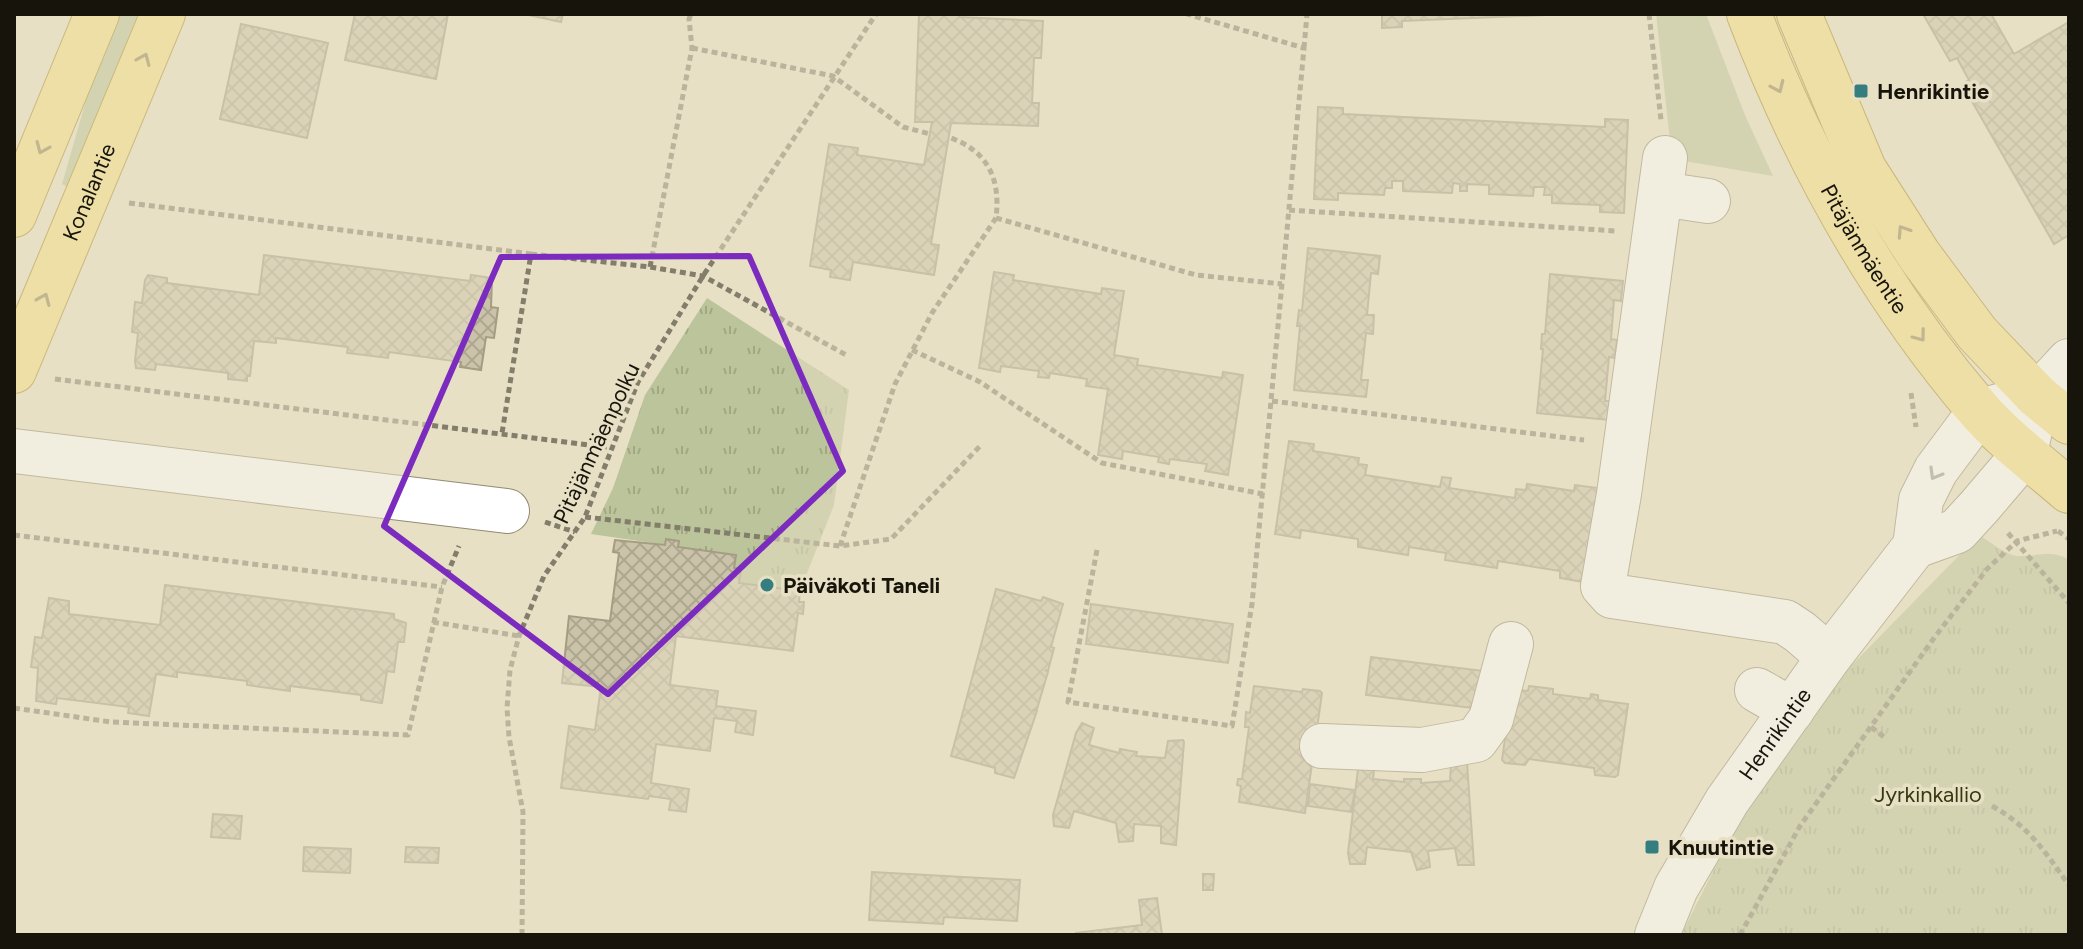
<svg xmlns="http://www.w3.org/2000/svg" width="2083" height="949" viewBox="0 0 2083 949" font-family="Figtree,sans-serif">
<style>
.green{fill:#bbc49a}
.park{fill:url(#park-tufts)}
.building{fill:url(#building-cross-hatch);stroke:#a49c83;stroke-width:2}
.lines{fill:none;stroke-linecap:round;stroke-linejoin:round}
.minor-casing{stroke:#928a72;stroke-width:46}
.major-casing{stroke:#a58824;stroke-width:46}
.path{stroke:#837e6b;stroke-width:5;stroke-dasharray:6 4;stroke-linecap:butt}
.minor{stroke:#fff;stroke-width:44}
.major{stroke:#f7dd84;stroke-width:44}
.oneway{stroke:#92834e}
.oneway2{stroke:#979591}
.marked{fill:none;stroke:#7b2cbf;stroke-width:6;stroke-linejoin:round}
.poi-dot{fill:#357e7f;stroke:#e8e0c5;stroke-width:3}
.labels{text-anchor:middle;stroke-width:7;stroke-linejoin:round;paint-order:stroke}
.poi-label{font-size:22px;font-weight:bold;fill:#17140b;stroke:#e8e0c5;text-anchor:start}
.street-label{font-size:22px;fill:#17140b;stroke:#e8e0c5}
.park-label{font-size:22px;fill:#333a0e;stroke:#e8e0c5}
</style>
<defs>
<pattern id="park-tufts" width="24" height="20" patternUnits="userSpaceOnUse" patternTransform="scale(2)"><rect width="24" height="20" fill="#bbc49a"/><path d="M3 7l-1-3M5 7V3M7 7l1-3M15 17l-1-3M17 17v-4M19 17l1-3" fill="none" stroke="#a0a883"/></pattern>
<pattern id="building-cross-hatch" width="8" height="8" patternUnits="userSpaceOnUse" patternTransform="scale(2)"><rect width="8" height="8" fill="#cbc3a9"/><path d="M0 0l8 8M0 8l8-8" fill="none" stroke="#aea790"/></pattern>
</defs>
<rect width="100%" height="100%" fill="#e8e0c5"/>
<path class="green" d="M116 14H145L71 189 62 184 98 58Z
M1656 14H1706L1745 115 1773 176 1672 159Z"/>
<path class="park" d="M707 298 849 390 834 505 800 591 732 582 735 555 591 534 613 488 645 395Z
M1979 535C1990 541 2006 556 2018 556 2036 557 2053 549 2069 560V935H1681L1744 810 1842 675Z"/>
<path class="building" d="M355 14H448L436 79 345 60Z
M524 14H563L561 22Z
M919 14H959V17L1043 21 1041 58H1034L1032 103H1039L1038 126 951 123 931 244 939 245 934 275 853 262 850 280 830 277 831 270 810 266 829 144 858 148 857 155 924 165 932 122H915Z
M1382 14H1571L1402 21V27L1382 28Z
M1923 14H1991L2014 54 2069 22V235L2054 244 1962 84 1969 80 1957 58 1950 61Z
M241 24 328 43 307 138 220 119Z
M1318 107 1343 108V114L1605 127V119L1628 120 1624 213 1600 212V205L1552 203V195H1544L1545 187H1534L1533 196 1489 194V185L1467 184V191H1460V184L1453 183 1452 193 1403 191V181H1392V188H1385L1384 195 1338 193V200L1314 199Z
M1308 248 1380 256 1378 274 1371 273 1367 315H1374L1373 334 1366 333 1361 380H1368L1366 397 1294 390 1300 326H1297L1299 310 1302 311Z
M264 255 470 281 471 275 492 278 491 307 498 308 494 338 486 337 481 370 460 367 461 362 389 352 388 358 347 353 348 347 276 338V343L254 341 250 376H247V381L228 379V373L156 364 155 370 136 368 135 361 138 333 132 332 135 302 142 303 145 280 148 275 167 278V283L259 295Z
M994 272 1014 275 1013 280 1101 294 1102 288 1124 291 1114 355 1138 359 1137 365 1222 378 1223 372 1243 375 1228 475 1205 471 1207 464 1170 459 1169 464 1158 462 1159 457 1123 451 1122 459 1098 455 1108 389 1086 386 1087 379 1050 373 1049 378 1038 377 1039 371 1001 366 1000 372 979 368Z
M1550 274 1623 281 1621 301 1614 300 1611 339 1617 340 1615 358 1609 357 1605 401H1610L1609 420 1537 413 1543 349H1541L1542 334H1545Z
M1289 441 1314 444 1313 451 1359 458 1358 464 1367 465 1365 475 1440 487 1442 477 1451 478 1449 488 1515 498 1516 489 1526 490 1527 484 1574 491 1575 485 1598 488 1583 582 1560 578V571L1498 561 1497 568 1445 560 1446 553 1409 547 1408 555 1358 547V539L1301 530 1300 538 1275 534Z
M666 539 679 541 678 547 736 555 734 568 741 569 739 583 800 591 799 602H804L803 614 798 613 793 651 676 636 670 685 718 691 716 706 756 711 753 735 735 732 737 721 714 718 710 751 656 744 651 783 689 789 686 812 669 810 671 799 649 796 648 799 561 788 569 726 595 730 601 687 562 683 569 616 610 621 619 553 613 552 615 540 665 545Z
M165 585 394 614V619L406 623 404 642H398L394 672 387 671 382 703 361 700V695L290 686V691L247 685V681L177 672V677L156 674 149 716 128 713 129 707 57 698 56 704 36 701 38 668 31 667 35 637 42 638 49 598 69 601V614L160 625Z
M996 589 1041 601 1043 597 1063 604 1051 647 1054 648 1048 671 1045 670 1048 672 1037 709 1034 710 1037 711 1014 778 995 773V768L951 756Z
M1091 604 1233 624 1228 663 1086 644Z
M1371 657 1484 671 1480 709 1366 695Z
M1254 686 1302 692 1303 689 1320 691 1322 693 1305 813 1239 802 1241 786 1237 785 1238 779H1242L1249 727H1245L1246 712 1250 713Z
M1529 686 1553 689V694L1590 699 1591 694 1598 695V700L1628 704 1618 775 1615 777 1595 775 1594 768 1529 759 1525 765 1505 763 1502 760 1512 689 1528 691Z
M1082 723 1094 728 1089 745 1119 753 1120 749 1137 752 1136 756 1165 758 1168 741 1183 740 1184 742 1176 845 1161 843V826L1134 824 1133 841 1119 842 1116 823 1074 811 1069 828 1054 826 1053 815 1076 733Z
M1375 762 1373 779 1404 782V779H1421V783L1450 781 1451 764 1467 762 1474 865H1458L1455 848 1428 851 1430 867 1417 870 1411 852 1367 847 1365 864H1350L1348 853 1358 769Z
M1310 784 1355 790 1351 812 1308 806Z
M213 814 242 816 240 839 211 837Z
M304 847 351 849 350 873 303 871Z
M406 847 439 848 438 863 405 862Z
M872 872 1020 880 1017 921 944 917 943 924 869 920Z
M1203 874H1214L1213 890H1203Z
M1157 898 1162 935H1076V933L1142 925 1139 900Z"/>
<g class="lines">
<defs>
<g id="minor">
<path d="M1665 158 1619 494 1603 586 1612 596 1785 622 1800 632 1829 657"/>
<path d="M1661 194 1708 201"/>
<path d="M2037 396 2069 361"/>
<path d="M14 451 507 511"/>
<path d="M1915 546 1957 531 1979 507 2025 453 2033 417"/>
<path d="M1757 690 1792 710"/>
<path d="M1322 746 1422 750 1476 740 1491 719 1511 644"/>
<path id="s1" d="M1657 935 1676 888 1727 801 1829 657 1915 546 1921 500 1936 470 1980 411 2037 396"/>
</g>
<g id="major">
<path id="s2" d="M1749 14C1803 156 1879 293 1978 409 2004 439 2039 465 2069 491"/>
<path d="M1799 14 1864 169 1919 255 1977 333 2037 396 2069 422"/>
<path d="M14 215 97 14"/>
<path id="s3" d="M14 371 163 14"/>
</g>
</defs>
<use href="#minor" class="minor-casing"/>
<use href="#major" class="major-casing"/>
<path class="path" d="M1649 14 1661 120
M692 48 833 76 903 127 930 134
M1304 48 1307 14
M129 203 531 254 502 433
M1289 210 1616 231
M996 218 1196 275 1282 284
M531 254 650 267 703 276 848 356
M650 267 692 48 689 19 691 14
M912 350 980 382 1102 463 1263 494
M55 379 614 448
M1911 393 1916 427
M1272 401 1584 440
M585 517 840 546 891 539 981 445
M545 522 575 532
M2058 531 2069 539
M2008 533 2069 603
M14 535 442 587
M840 546 895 384 932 313 996 218C1001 178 987 150 948 137
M1097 550 1068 702 1232 726 1252 604 1304 48 1187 14
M433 622 519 636
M14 708 111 722 408 735 442 587 459 546
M1871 727 1884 737
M1992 806C2030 827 2044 851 2069 885
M522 935 523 812 509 737 507 708 510 670 519 636 544 576 585 517 638 382 703 276 876 14
M1740 935 1800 826 1934 638 1987 569 2017 541 2057 531"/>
<use href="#minor" class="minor"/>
<use href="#major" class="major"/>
</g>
<defs><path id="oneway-chevron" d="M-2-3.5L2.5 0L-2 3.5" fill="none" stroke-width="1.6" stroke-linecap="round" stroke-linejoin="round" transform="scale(2)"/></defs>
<g class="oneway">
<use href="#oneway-chevron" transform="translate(144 59) rotate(-67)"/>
<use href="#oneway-chevron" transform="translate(1778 87) rotate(66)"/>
<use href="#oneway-chevron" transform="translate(42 148) rotate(113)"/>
<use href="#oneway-chevron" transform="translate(1903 231) rotate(-123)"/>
<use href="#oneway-chevron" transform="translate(44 299) rotate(-67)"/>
<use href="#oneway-chevron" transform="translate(1920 336) rotate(53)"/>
</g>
<use class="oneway2" href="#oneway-chevron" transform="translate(1935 474) rotate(120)"/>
<path d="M0 0H2083V949H0ZM749 256 843 471 608 694 384 526 501 257Z" fill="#e8e0c5" fill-opacity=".55" fill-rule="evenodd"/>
<path class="marked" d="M749 256 843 471 608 694 384 526 501 257Z"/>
<g class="poi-dot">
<rect x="1853" y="83" width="16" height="16" rx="4"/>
<circle cx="767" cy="585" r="8"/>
<rect x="1644" y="839" width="16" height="16" rx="4"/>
</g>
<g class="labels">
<g class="poi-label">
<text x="1877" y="99">Henrikintie</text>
<text x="783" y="593">Päiväkoti Taneli</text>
<text x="1668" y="855">Knuutintie</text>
</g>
<g class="street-label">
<text dy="8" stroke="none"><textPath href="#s3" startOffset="194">Konalantie</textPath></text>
<text dy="8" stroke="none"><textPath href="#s2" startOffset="262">Pitäjänmäentie</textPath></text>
<text transform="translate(596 443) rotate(-65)" y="8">Pitäjänmäenpolku</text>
<text dy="8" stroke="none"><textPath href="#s1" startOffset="234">Henrikintie</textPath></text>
</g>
<g class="park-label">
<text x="1928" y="802">Jyrkinkallio</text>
</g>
</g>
<rect width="2083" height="949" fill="none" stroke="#17140b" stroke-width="32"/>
</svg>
